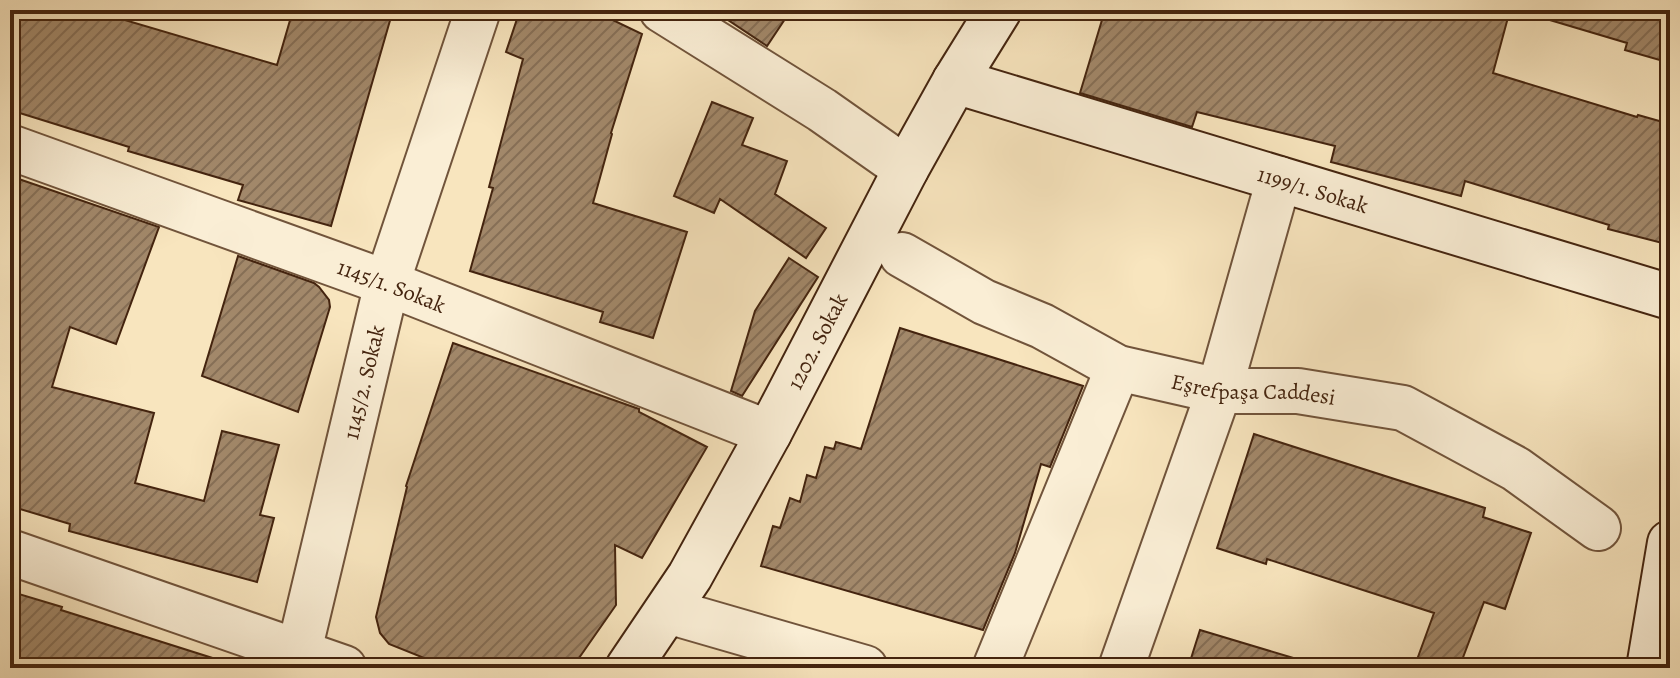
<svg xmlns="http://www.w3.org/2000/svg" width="1680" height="678" viewBox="0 0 1680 678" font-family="Alegreya,serif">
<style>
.building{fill:url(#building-hatch);stroke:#44240f;stroke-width:2}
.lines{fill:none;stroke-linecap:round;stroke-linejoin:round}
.street-casing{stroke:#71543b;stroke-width:48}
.secondary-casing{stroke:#44240f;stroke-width:48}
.street{stroke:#faeed5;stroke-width:44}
.secondary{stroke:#faeed5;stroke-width:44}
.labels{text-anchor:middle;stroke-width:6;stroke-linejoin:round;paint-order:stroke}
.street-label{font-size:22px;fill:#44240f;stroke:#faeed5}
</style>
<defs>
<pattern id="building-hatch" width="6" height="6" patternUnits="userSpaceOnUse" patternTransform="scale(2)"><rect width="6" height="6" fill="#a2886a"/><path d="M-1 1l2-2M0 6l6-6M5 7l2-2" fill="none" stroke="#866f56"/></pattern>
</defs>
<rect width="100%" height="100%" fill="#f8e5be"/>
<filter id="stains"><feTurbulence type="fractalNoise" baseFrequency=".0025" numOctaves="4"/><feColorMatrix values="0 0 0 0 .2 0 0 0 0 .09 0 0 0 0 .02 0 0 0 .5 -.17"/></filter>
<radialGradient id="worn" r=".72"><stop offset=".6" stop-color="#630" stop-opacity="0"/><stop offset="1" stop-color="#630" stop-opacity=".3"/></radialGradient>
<path class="building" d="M10 10H91L277 65 293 10H393L331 226 238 200 243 185 128 151 129 147 10 110Z
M520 10H592L642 34 611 133 612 134 593 203 687 232 653 338 600 322 603 312 470 271 493 188 489 187 523 59 506 52Z
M713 10H791L767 46Z
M1105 10H1510L1493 73 1637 117 1638 115 1670 124V245L1608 229 1609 225 1465 181 1461 196 1331 162 1335 146 1197 112 1192 127 1080 93Z
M1544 10H1670V63L1625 50 1627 43 1543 18Z
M712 102 753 118 742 145 787 161 775 194 826 228 806 258 720 199 714 213 674 196Z
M10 176 159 227 116 344 70 327 52 387 154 413 135 483 204 501 222 431 279 445 260 515 274 518 257 582 69 531 70 524 10 506Z
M238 256 314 283 319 287 329 300 330 307 298 412 202 376Z
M789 258 818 277 742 396 731 391 755 311Z
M900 328 1083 386 1050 467 1041 464 1015 553 983 630 761 566 773 526 780 528 790 498 800 502 807 475 816 478 825 447 834 449 836 442 861 449Z
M453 343 639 409V412L707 447 642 558 615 545 616 605 572 668H449L389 644 380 633 376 617 407 487 406 486Z
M1254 434 1485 508 1483 517 1531 533 1505 609 1484 602 1459 668H1414L1434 613 1267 559 1266 564 1217 548Z
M10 594 19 596V594L62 607 61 610 222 661 221 668H10Z
M1200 630 1300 660 1298 668H1188Z"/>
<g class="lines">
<defs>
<g id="street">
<path d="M662 10 822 110 906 169"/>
<path id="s1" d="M10 147 387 283 769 433"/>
<path id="s2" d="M902 255 984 302 1042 326 1118 368 1219 391H1298L1403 408 1516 469 1598 528"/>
<path d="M10 552 344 668"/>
<path d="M668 611 865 668"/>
<path id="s3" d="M295 668 387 283 478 10"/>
<path d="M995 668 1118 368"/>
<path d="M1121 668 1219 391 1279 179"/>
</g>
<g id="secondary">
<path id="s4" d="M955 81 1670 297"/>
<path id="s5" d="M628 668 690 576 769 433 906 169 955 81 999 10"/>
<path d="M1649 668 1670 543"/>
</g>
</defs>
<use href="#street" class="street-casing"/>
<use href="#secondary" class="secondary-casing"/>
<use href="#street" class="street"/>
<use href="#secondary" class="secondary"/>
</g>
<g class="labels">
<g class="street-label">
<text dy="8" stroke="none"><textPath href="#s4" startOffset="374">1199/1. Sokak</textPath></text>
<text dy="8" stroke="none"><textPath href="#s1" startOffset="406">1145/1. Sokak</textPath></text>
<text dy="8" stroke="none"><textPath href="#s5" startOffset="378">1202. Sokak</textPath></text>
<text dy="8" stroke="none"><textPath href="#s3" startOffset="294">1145/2. Sokak</textPath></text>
<text dy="8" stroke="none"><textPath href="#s2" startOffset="382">Eşrefpaşa Caddesi</textPath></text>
</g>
</g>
<rect width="1680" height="678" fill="none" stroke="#f8e5be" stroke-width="40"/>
<rect x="12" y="12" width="1656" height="654" fill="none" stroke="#44240f" stroke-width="4"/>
<rect x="20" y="20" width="1640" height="638" fill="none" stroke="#44240f" stroke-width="2"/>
<rect width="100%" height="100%" filter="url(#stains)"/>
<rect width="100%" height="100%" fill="url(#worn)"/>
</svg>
